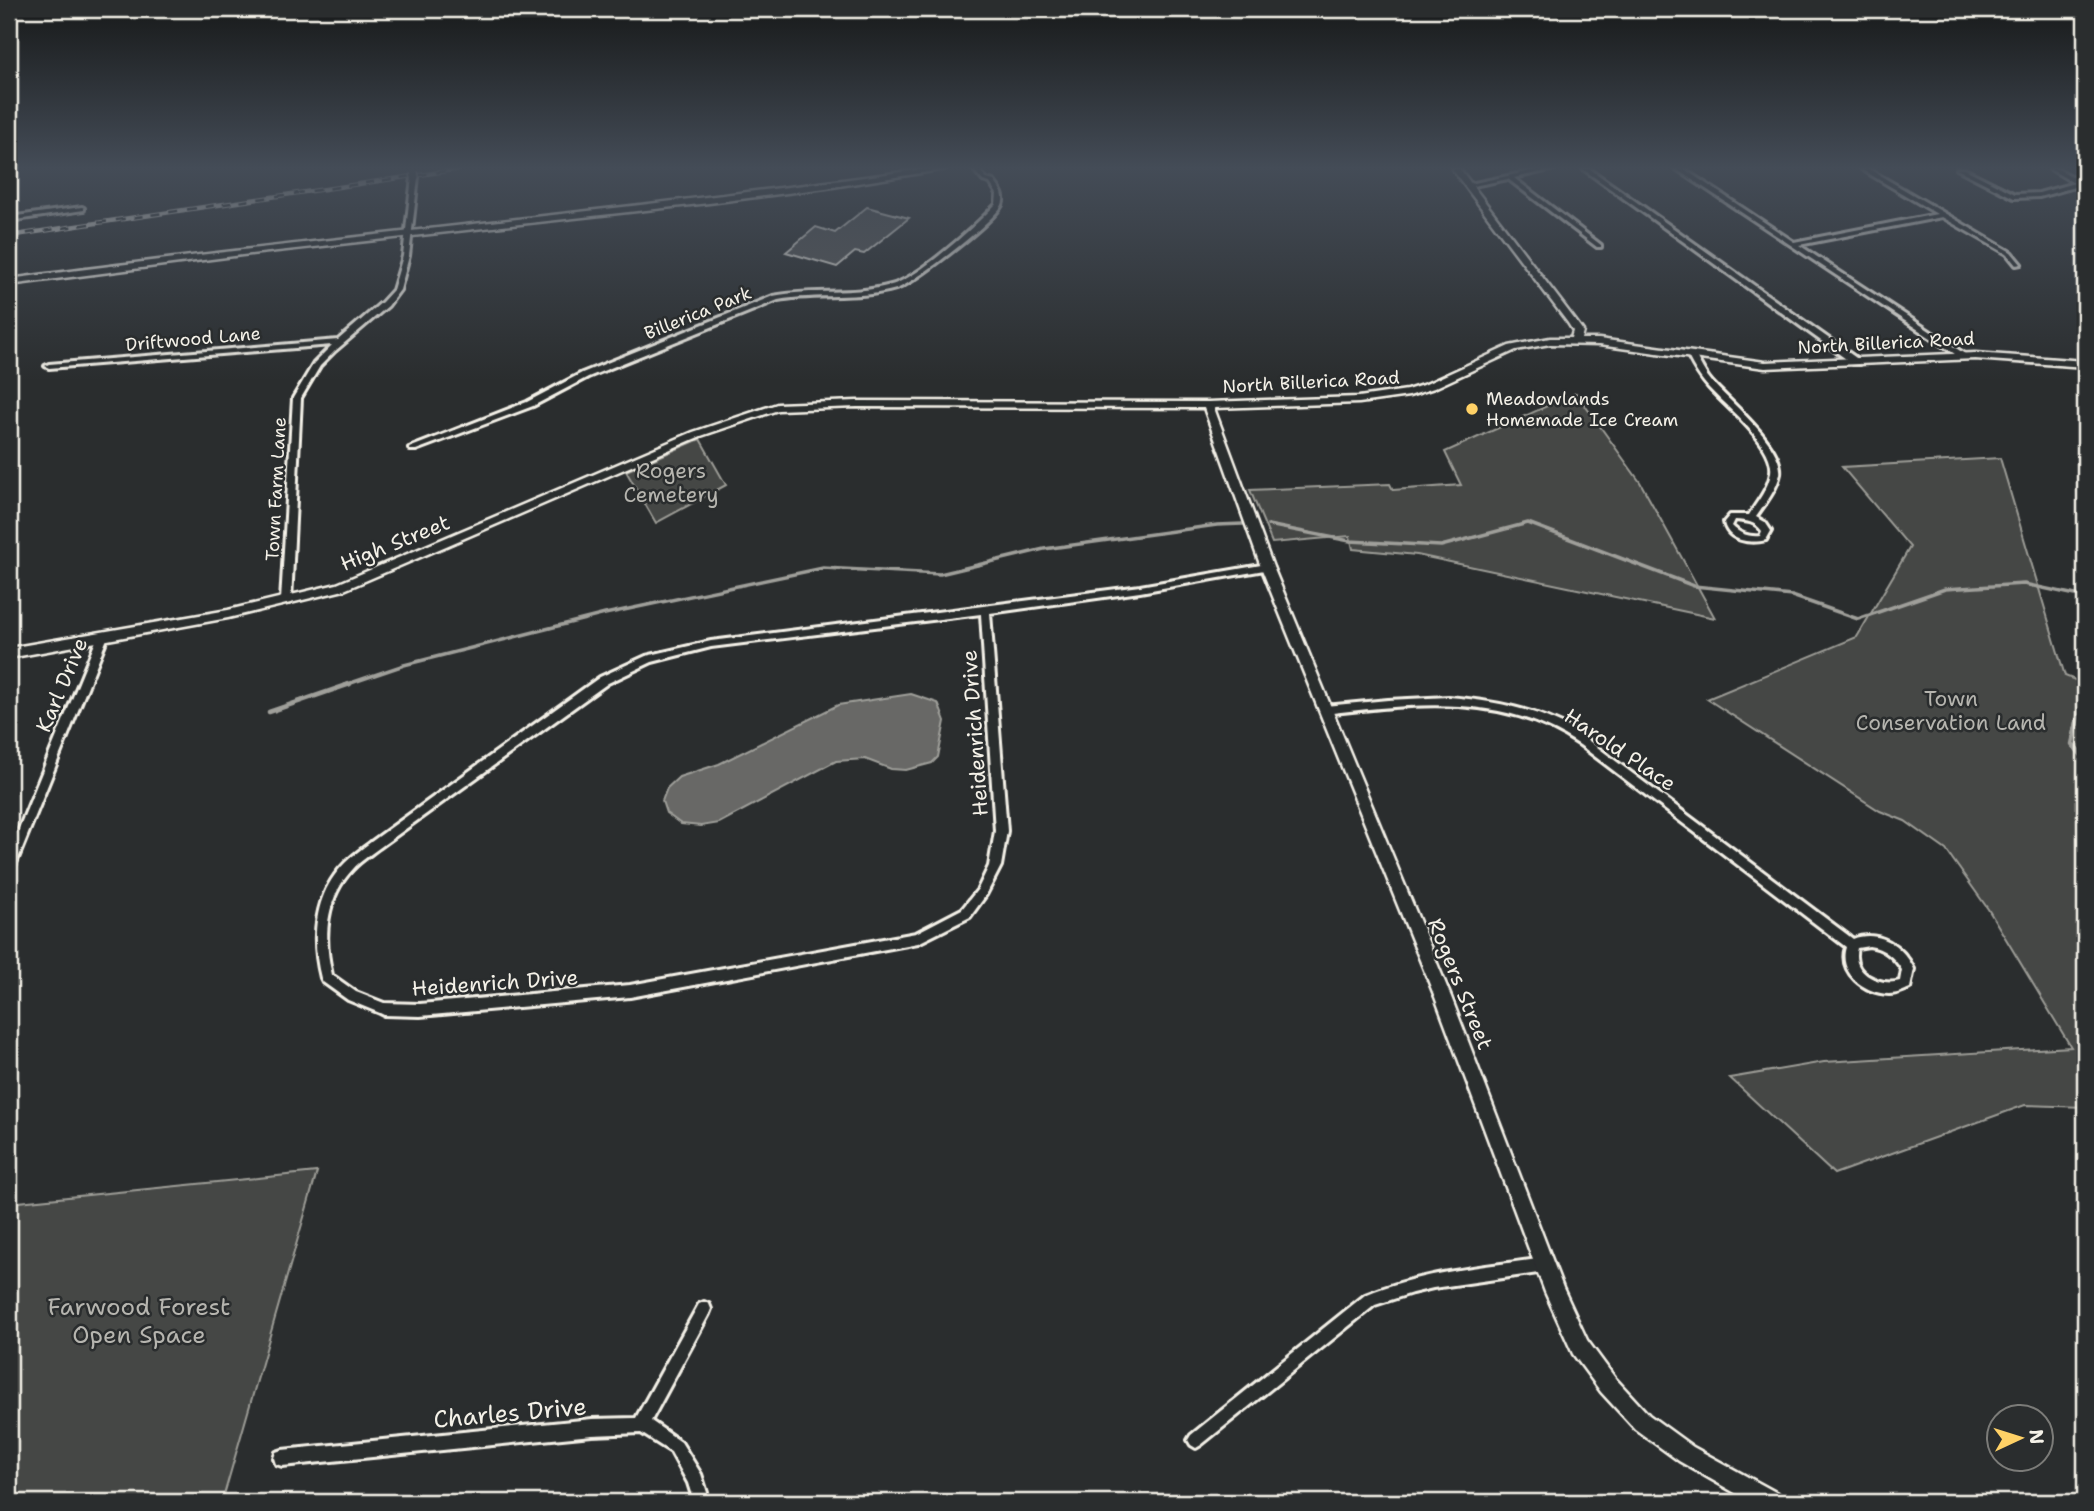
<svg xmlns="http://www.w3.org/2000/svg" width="2094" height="1511" viewBox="0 0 2094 1511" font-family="'Shantell Sans',sans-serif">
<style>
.green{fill:#444645;stroke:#9c9c96;stroke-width:2}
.water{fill:#676866;stroke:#9f9f9a;stroke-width:2}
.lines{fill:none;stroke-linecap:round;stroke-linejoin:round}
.stream-far1{stroke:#9f9f9a;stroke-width:3.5}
.stream{stroke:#9f9f9a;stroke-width:4.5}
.building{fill:#555756;stroke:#f4f1e8;stroke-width:2}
.street-casing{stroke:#f4f1e8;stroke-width:6}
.secondary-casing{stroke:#f4f1e8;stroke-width:5}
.street{fill:#2a2d2e;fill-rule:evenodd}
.secondary{fill:#2a2d2e;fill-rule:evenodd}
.rail-casing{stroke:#f4f1e8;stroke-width:4.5}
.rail{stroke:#2a2d2e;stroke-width:2.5;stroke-dasharray:9;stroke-linecap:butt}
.street-bridge-casing{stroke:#f4f1e8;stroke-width:10;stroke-linecap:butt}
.street-bridge{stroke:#2a2d2e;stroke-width:7}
.poi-dot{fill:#ffd166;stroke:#2a2d2e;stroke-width:2.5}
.labels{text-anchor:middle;stroke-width:5;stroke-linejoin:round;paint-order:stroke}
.far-street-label{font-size:18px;fill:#f4f1e8;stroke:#2a2d2e}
.far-poi-label{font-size:18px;fill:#f4f1e8;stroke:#2a2d2e;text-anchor:start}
.park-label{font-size:21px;fill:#b6b5af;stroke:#2a2d2e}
.street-label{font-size:21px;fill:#f4f1e8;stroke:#2a2d2e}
.near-park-label{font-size:24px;fill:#b6b5af;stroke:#2a2d2e}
.near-street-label{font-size:24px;fill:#f4f1e8;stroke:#2a2d2e}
</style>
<rect width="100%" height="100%" fill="#2a2d2e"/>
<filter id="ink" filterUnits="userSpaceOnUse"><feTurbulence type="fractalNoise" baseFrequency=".0143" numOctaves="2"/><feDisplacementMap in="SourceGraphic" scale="14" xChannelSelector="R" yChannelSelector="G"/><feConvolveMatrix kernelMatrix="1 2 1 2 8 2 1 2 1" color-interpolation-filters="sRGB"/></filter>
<g filter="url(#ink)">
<path class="green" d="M1576 393 1640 482 1715 618 1417 555 1353 549 1350 536 1272 543 1250 490 1390 484 1393 490 1461 485 1445 452Z
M700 439 726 485 656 523 626 471Z
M2000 458 2065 676 2085 684V1107L2025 1105 1834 1174 1730 1078 1824 1062 2071 1047 1988 909 1946 850 1905 821 1880 811 1707 699 1857 637 1910 547 1842 467Z
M317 1172 222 1502H9V1203Z"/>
<path class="water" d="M911 694 938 703 945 721 938 757 932 763 906 770 891 769 865 759 836 761 719 823 701 826 681 824 666 813 662 801 667 788 679 777 719 764 838 705Z"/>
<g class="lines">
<path class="stream-far1" d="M1268 525 1350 541 1441 546 1528 523 1694 586 1792 596 1858 619 1945 589 2024 584 2085 597
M345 685 404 665 605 614 823 568 940 574 1044 549 1217 525 1243 524"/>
<path class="stream" d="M2085 710 2080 708 2072 744 2085 759
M269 712 350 684"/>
</g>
<path class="building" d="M867 207 909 218 864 254 855 252 837 267 786 252 816 227 835 233Z"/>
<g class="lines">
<defs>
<path id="street" d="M973 169H979L987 179 994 181C999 188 1006 195 1002 205 993 222 915 283 896 289 860 300 816 293 778 300L588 377 533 406 416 450H410L409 448 527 402 582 373 773 296C812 288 853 296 891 285 919 278 975 226 996 204L997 194 990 183 983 181Z
M1540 169H1554L1514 178 1601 245V247H1597L1508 179 1468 187 1465 185Z
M1583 169H1590L1859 360V364H1853Z
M1676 169H1684L1794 242 1937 214 1861 169H1869L2011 252 2021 264 2016 265 2007 254 1942 217 1799 245 1968 356 1961 358Z
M1957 169H1965L2015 194 2039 193 2074 183 2050 169H2058L2081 181 2085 180V184L2039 197 2014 198Z
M415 175 418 177 409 256 400 290 388 306 335 351 320 366 301 398 291 601 289 603H283L281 601 293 398 314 363 332 345 49 368 45 366 49 364 338 340 382 302 393 290 403 256 412 177Z
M82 207 84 208V210L9 221V217Z
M1689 354H1695C1700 364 1705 374 1712 382 1730 402 1784 446 1780 474 1777 489 1765 504 1756 517L1765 522 1771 531 1766 540C1750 544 1727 541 1724 522L1730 515H1749C1757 502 1769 488 1771 472 1775 445 1726 407 1709 388 1700 378 1694 368 1688 356ZM1735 520C1747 521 1755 521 1762 531L1760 536C1748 537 1740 534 1732 526Z
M1267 564 1272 567 1270 569 1140 592 990 613 1007 831 1001 866 986 895 970 917 918 943 630 997 420 1016 384 1015 380 1013 348 1000 323 982 321 978C311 938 314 894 345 863 353 855 362 849 371 842L600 677 646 656 711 641 1140 586ZM981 614 995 831 989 866 978 889 962 909 916 933 630 985 420 1004 384 1003 356 992 332 975C323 938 325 898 353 869 360 861 370 855 379 848L608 683 652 662 711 647Z
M103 633 108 636 15 866 13 869 9 871V853L98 636Z
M1449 697C1494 701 1538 709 1577 732L1853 939C1879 929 1903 946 1914 969L1910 988C1903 991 1897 994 1889 994 1864 993 1838 973 1846 947L1580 745C1504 692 1411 704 1325 714L1320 710 1325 706 1388 700ZM1869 946C1884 948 1894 957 1902 970L1900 981C1880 987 1850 973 1857 948Z
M1545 1258 1550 1260 1552 1265 1550 1270 1545 1272 1433 1288 1412 1293 1375 1305 1201 1445 1196 1448 1191 1445 1188 1440 1191 1435 1365 1295C1423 1271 1484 1267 1545 1258Z
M704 1302 709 1304 711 1309 709 1314 651 1421 681 1442 701 1474 710 1502H694L688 1483 671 1452 641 1433 592 1435 282 1466 276 1464 274 1458 276 1452 282 1450 592 1419 636 1418 699 1304Z"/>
<path id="secondary" d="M923 169H946L826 188 709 203 242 255 9 285V279C313 238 619 212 923 169Z
M1452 169H1460L1575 320 1583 331 1581 339H1599L1765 362 1975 353 2085 361V367L1975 359 1765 368 1599 345 1550 344 1516 350 1434 388 1409 396 1359 403 1214 408 1273 567 1451 997 1563 1288 1587 1340 1615 1378 1649 1415 1693 1447 1779 1494 1782 1502H1751L1679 1461 1635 1429 1601 1392 1573 1354 1545 1292 1435 997 1261 567 1204 408 857 407 778 410 701 436 344 590 228 618 9 658V648L228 610 337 584 693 432 777 404 857 401 1208 402 1359 397 1407 390 1426 384 1509 346 1550 338H1571L1573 331 1568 323Z"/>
</defs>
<use href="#street" class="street-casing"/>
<use href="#secondary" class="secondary-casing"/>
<use href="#street" class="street"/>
<use href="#secondary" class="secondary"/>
<defs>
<path id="rail" d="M9 236 460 169"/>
</defs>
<use href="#rail" class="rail-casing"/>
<use href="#rail" class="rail"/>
<defs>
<path id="street-bridge" d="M414 172 415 177"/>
</defs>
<use href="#street-bridge" class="street-bridge-casing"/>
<use href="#street-bridge" class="street-bridge"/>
</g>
</g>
<linearGradient id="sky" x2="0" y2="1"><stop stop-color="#171919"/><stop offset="0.44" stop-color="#444c57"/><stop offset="1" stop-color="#444c57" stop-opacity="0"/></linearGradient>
<rect width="2094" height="381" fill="url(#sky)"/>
<circle class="poi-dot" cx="1472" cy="409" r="7"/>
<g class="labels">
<g class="far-street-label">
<text transform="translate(698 313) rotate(-22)" y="6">Billerica Park</text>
<text transform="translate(193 339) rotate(-5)" y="6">Driftwood Lane</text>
<text transform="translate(1886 343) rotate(-3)" y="6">North Billerica Road</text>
<text transform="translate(1311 382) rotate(-3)" y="6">North Billerica Road</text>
<text transform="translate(276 489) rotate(-87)" y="6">Town Farm Lane</text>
</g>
<g class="far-poi-label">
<text x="1486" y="405">Meadowlands<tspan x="1486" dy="21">Homemade Ice Cream</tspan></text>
</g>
<g class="park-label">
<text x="671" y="478">Rogers<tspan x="671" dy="24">Cemetery</tspan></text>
<text x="1951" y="706">Town<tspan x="1951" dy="24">Conservation Land</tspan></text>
</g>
<g class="street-label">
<text transform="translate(395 543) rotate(-22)" y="7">High Street</text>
<text transform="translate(62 685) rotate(-67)" y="7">Karl Drive</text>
<text transform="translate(975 733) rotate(-94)" y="7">Heidenrich Drive</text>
<text transform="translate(1620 750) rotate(34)" y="7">Harold Place</text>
<text transform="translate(495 983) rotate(-4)" y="7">Heidenrich Drive</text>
<text transform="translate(1460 984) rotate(68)" y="7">Rogers Street</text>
</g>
<g class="near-park-label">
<text x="139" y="1315">Farwood Forest<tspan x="139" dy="28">Open Space</tspan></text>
</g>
<g class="near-street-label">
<text transform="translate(510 1413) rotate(-5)" y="8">Charles Drive</text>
</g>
</g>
<rect width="2094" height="1511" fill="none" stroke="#2a2d2e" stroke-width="35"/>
<rect x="18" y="18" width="2059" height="1476" fill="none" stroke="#f4f1e8" stroke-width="2.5" filter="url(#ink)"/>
<g transform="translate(2020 1438) rotate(86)"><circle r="33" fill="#2a2d2e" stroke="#7b7b78" stroke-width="2"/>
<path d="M0-5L12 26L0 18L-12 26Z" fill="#ffd166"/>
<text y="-10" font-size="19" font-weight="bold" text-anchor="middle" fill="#f4f1e8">N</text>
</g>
</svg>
